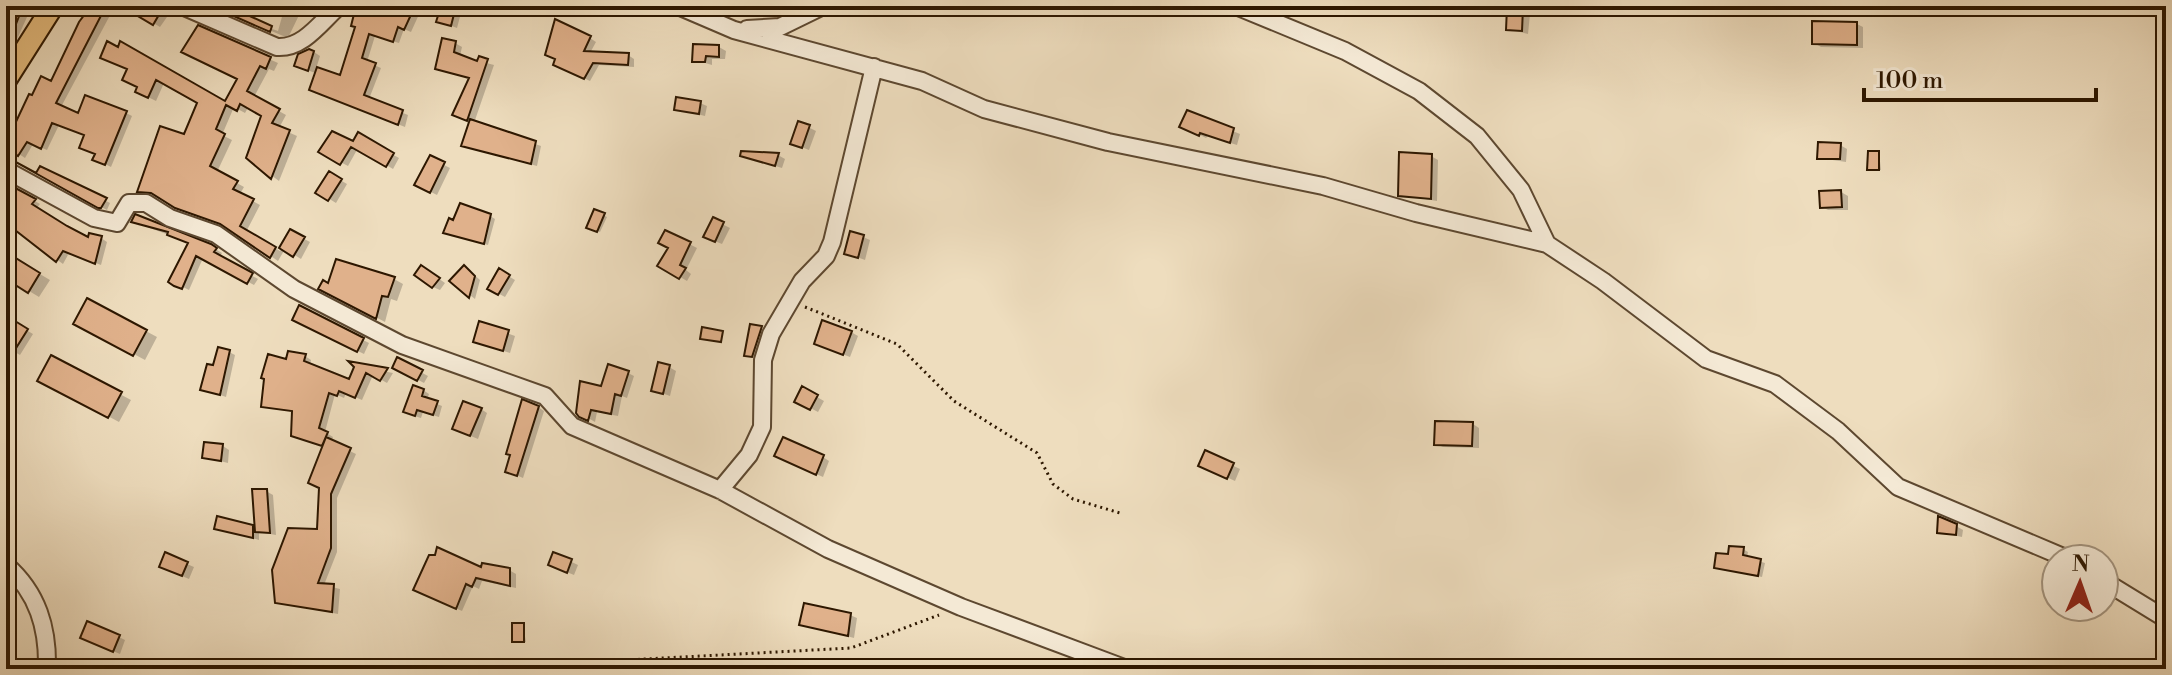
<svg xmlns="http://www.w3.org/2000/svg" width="2172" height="675" viewBox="0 0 2172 675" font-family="'Libre Bodoni',serif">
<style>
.shadow{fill:#0003}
.building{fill:#e0b18b;stroke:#2d1700;stroke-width:2}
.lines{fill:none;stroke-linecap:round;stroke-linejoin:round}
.minor-casing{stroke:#5d4830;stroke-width:20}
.major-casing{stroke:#2d1700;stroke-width:24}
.path{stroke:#2d1700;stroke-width:3;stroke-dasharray:2 4;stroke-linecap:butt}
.minor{stroke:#f4e9d5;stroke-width:16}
.major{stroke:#e7be7f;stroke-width:20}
</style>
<rect width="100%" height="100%" fill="#eeddbe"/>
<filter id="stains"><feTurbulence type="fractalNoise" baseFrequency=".0025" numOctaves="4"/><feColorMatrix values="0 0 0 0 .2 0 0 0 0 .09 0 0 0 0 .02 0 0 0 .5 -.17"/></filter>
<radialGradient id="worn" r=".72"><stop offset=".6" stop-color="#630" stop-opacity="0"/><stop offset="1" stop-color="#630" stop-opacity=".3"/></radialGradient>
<path class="shadow" d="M6 6H32L13 48 6 45Z
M94 6H115L61 107 79 115 126 113 132 116 111 167 101 162 86 135 59 125 47 150 33 144 25 158 7 146 52 84Z
M125 6H149L167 17 160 27Z
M285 6 302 9 288 38 238 17 278 31Z
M386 6 462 9 457 28 439 21 440 15 421 10 411 32 404 29 399 43 375 36 367 62 381 68 369 99 408 115 405 127 317 92V74L296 65 314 52 320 56 316 69 341 78Z
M533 6H561L557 17 538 13Z
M1523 10 1530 14 1528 34 1508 29Z
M1857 24 1863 27V48L1821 47 1814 43Z
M198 27 278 63 274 71 269 69 254 97 286 115 279 128 297 136 279 181 248 158 264 115 249 106 245 113 234 107 222 135 232 140 217 172 244 187 240 194 260 205 246 232 280 251 291 232 310 242 301 259 285 249 278 261 227 226 139 191 185 137 199 102 164 83 156 101 144 95 119 50 121 44 135 49 226 104 239 79Z
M590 38 596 42 590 53 628 55 634 59V67L599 65 590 81 561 67Z
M455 43 462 47 460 56 494 65 474 123 541 146 537 166 463 146 471 122 462 117 471 79 437 68Z
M719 47 726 51 725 59H712V65L695 60Z
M700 103 707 106 705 116 676 109Z
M1188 113 1240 134 1237 145 1208 136 1206 138 1182 126Z
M800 123 816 131 809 150 799 146Z
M358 135 399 158 393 169 358 148 348 166 321 152 353 143Z
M1840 145 1847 149 1846 162 1819 158Z
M1879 153 1881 170H1872L1869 169Z
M778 155 785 159 782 168 749 158Z
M1431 156 1438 160 1437 201 1400 195Z
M430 158 450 168 437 195 417 185Z
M41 168 110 203 107 210 38 173Z
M330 174 347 184 336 203 318 192Z
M6 184 40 204 36 209 89 240 101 238 107 242 101 265 69 253 63 264 6 222Z
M1841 192 1848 196V210H1828L1822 207Z
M595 211 607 217 600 232 588 227Z
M136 216 210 246 222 253 219 258 258 279 254 285 203 258 189 290 175 283 188 242 139 224 133 221Z
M490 216 495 219 488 245 450 234Z
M714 220 730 228 722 244 712 240Z
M666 232 697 248 686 270 691 274 687 281 660 265 670 248Z
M863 237 870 240 865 260 846 253Z
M6 254 50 280 39 297 6 277Z
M428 271 445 283 440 290 433 287Z
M470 271 480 280 475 299 452 281Z
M500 271 515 280 505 297 490 289Z
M394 279 403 284 397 301 391 299 385 322 321 288Z
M88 300 157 337 145 360 76 323Z
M300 308 369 343 364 354 301 323Z
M16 324 33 334 20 355 6 347Z
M481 324 515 336 510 353 482 344Z
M752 326 768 332 759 360 746 355Z
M851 332 858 336 850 357 816 344Z
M229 352 235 355 226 397 203 389 214 367Z
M305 356 311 360 310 365 350 382 357 366 393 373 387 383 373 375 362 400 346 393 344 398 335 394 325 432 333 437 331 442 356 454 337 498V552L324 585 340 589 338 614 277 602 319 531 324 447 293 435 294 412 263 406 288 362Z
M52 358 131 400 119 422 40 380Z
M398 360 428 376 424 383 394 367Z
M669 367 676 371 670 396 653 390Z
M628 373 634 376 627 398 622 396 618 416 597 412 595 422 578 412Z
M803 389 824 401 818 412 797 401Z
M423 390 429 394 427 400 442 406 439 417 423 412 421 418 411 415Z
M538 407 544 411 523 478 507 471Z
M481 409 487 413 478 439 461 432Z
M1473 424 1479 428V448L1443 447 1436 444Z
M223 446 229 450 228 463 204 457Z
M1206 453 1240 469 1235 481 1207 468Z
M823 457 829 461 823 477 783 459Z
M266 491 273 495 276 535 259 532V540L216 528 257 530Z
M1956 526 1963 530 1962 537 1939 532Z
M1743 549 1748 552 1747 558 1765 563 1762 577 1716 567Z
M555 554 578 565 574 575 557 568Z
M187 564 194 567 189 579 168 570Z
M483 570H509L516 574V588L482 581 479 589 473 586 462 611 422 593Z
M850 615 857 618 854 638 801 624Z
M523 625 526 642 517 643 514 641Z
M119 637 125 640 120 654 89 641Z"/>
<path class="building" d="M6 6H23L7 47H6Z
M91 6H106L56 103 78 113 85 95 127 111 105 165 92 160 95 154 79 148 84 135 52 123 41 149 27 142 18 156 6 148V143L29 94 32 95 41 76 51 81 79 22Z
M121 6H164L153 25Z
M356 6H415L404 30 398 27 393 42 369 34 362 58 376 63 364 95 403 110 398 125 309 90 317 67 340 75 355 27 351 26Z
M441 6H456L451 26 436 22Z
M1507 7 1523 8 1522 31 1506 30Z
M232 8 272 26 270 32 229 14Z
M555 19 591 36 584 51 629 53 628 65 593 63 584 79 553 65 555 59 545 55Z
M1812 21 1857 22V45L1812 44Z
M198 25 271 57 266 69 260 66 247 91 280 109 272 123 290 130 271 179 246 158 261 116 240 104 237 111 226 105 216 129 225 134 210 166 238 181 233 189 254 199 240 226 276 247 270 258 220 224 175 208 151 193 137 192 160 126 184 134 197 103 156 80 148 98 135 92 137 87 122 80 127 69 100 58 107 41 118 47 120 41 225 101 237 79 181 52Z
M442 38 456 41 454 52 477 61 479 56 488 59 467 121 452 115 469 78 435 69Z
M693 44 719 45V57L706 56 705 62H692Z
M309 49 314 51 308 71 294 66 298 54Z
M676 97 701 101 699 114 674 110Z
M1187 110 1234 128 1230 143 1200 133 1199 136 1179 127Z
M470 119 536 141 531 164 461 146Z
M798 121 810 125 802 148 790 144Z
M332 131 353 141 358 132 394 153 386 167 351 147 340 165 318 152Z
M1818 142 1841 143 1840 159H1817Z
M741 151 779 153 775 166 740 156Z
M1868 151H1879V170H1867Z
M1399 152 1432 154 1431 199 1398 196Z
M430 155 445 162 430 193 414 185Z
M12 160 36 173 40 166 107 198 101 208H98Z
M329 171 342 179 328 201 315 193Z
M6 183 36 199 32 204 67 226 88 237 89 233 102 236 95 264 63 251 56 262 6 223Z
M1841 190 1842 207 1820 208 1819 191Z
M460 203 491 214 484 244 443 233 449 218 453 220Z
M594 209 605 213 597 232 586 228Z
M135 214 211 244 217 248 214 252 253 273 247 284 196 256 182 289 174 286 168 282 188 243 167 235 168 232 131 222Z
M713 217 724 222 715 242 703 237Z
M290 229 305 237 293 257 279 248Z
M665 230 691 242 680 265 686 268 679 279 657 266 668 248 658 243Z
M850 231 864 235 858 258 844 254Z
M6 252 40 273 28 293 6 279Z
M336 259 395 277 388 297 382 296 376 319 318 289 323 280 328 283Z
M421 265 440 278 432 288 414 275Z
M464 265 475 276 469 298 449 281Z
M499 268 510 275 498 295 487 289Z
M87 298 147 330 133 356 73 324Z
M299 305 364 338 357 352 292 320Z
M822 320 852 331 843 355 814 344Z
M15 321 28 329 6 364V336Z
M479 321 509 330 503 351 473 342Z
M750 324 762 326 752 357 744 356Z
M702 327 723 331 721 342 700 339Z
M218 347 230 350 220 395 200 390 207 364 213 365Z
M288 351 306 354 304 361 349 379 354 367 348 361 388 368 380 381 366 373 355 398 339 391 337 396 329 393 319 428 328 432 322 446 291 436 292 411 261 407 264 379 261 378 268 354 286 359Z
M51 355 122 392 108 418 37 381Z
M397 357 423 370 417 381 392 368Z
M658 362 670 365 663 394 651 391Z
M608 364 629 371 621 396 615 394 611 414 591 410 588 421 579 417 576 413 580 381 601 386Z
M413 385 424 389 422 396 438 401 433 415 417 410 415 416 403 412Z
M802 386 818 395 810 410 794 402Z
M522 399 539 406 517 476 505 472 510 455 506 454Z
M463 401 482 408 470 436 452 429Z
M1435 421 1473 422 1472 446 1434 445Z
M326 437 351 448 331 494V548L318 583 334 584 332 612 275 603 272 570 288 528 317 529 319 488 308 483Z
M783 437 824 455 816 475 774 456Z
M204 442 223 444 221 461 202 458Z
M1205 450 1234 463 1227 479 1198 466Z
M252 489H267L270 533 255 532Z
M217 516 253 525V538L214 529Z
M1938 516 1957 524 1956 535 1937 533Z
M1729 546 1744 547 1743 555 1761 559 1758 576 1714 568 1716 553 1728 554Z
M437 547 481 567 482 563 510 568V586L476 578 472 587 466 584 456 609 413 590 429 555H435Z
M165 552 188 562 182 576 159 567Z
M553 552 572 559 567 573 548 565Z
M804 603 851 613 848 636 799 625Z
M87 621 120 635 113 652 80 638Z
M512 623H524V642H512Z"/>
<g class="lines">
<defs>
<path id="minor" d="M182 6 277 47C303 49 321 22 339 6
M678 6 734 30 922 81 984 109 1108 142 1323 186 1416 213 1547 244
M1236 6 1345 51 1419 91 1477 136 1521 190 1547 244 1603 281 1706 359 1775 384 1838 431 1898 487 2068 559
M747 29 780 27 823 6
M6 170 94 218 117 223 129 203H146L170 218 216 234 294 289 402 345 545 396 572 426 720 490 828 549 961 607 1127 669
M720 490 749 455 762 427 763 360 771 334 802 281 826 256 832 242 874 67
M6 565C38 593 48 628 47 669
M2104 581 2166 619"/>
<path id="major" d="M6 80 53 6"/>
</defs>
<use href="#minor" class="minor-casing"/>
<use href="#major" class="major-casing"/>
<path class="path" d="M805 307 897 344 954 401 1037 453 1053 484 1073 499 1120 513
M458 669 851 648 939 615"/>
<use href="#minor" class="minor"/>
<use href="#major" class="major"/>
</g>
<rect width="2172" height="675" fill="none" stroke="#eeddbe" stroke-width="32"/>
<rect x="8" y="8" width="2156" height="659" fill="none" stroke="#2d1700" stroke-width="4"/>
<rect x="16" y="16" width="2140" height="643" fill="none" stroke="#2d1700" stroke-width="2"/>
<g transform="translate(2080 583) rotate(2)"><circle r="38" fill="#f4e9d5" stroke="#a49580" stroke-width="2"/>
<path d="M0-6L14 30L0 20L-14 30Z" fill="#8f2418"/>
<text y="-12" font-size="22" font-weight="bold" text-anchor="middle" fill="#2d1700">N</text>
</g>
<path d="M1864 88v12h232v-12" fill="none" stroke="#2d1700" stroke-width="4"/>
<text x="1876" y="88" font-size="24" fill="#2d1700" stroke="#f4e9d5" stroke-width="6" paint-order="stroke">100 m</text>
<rect width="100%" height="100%" filter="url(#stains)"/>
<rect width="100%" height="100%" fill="url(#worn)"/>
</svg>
